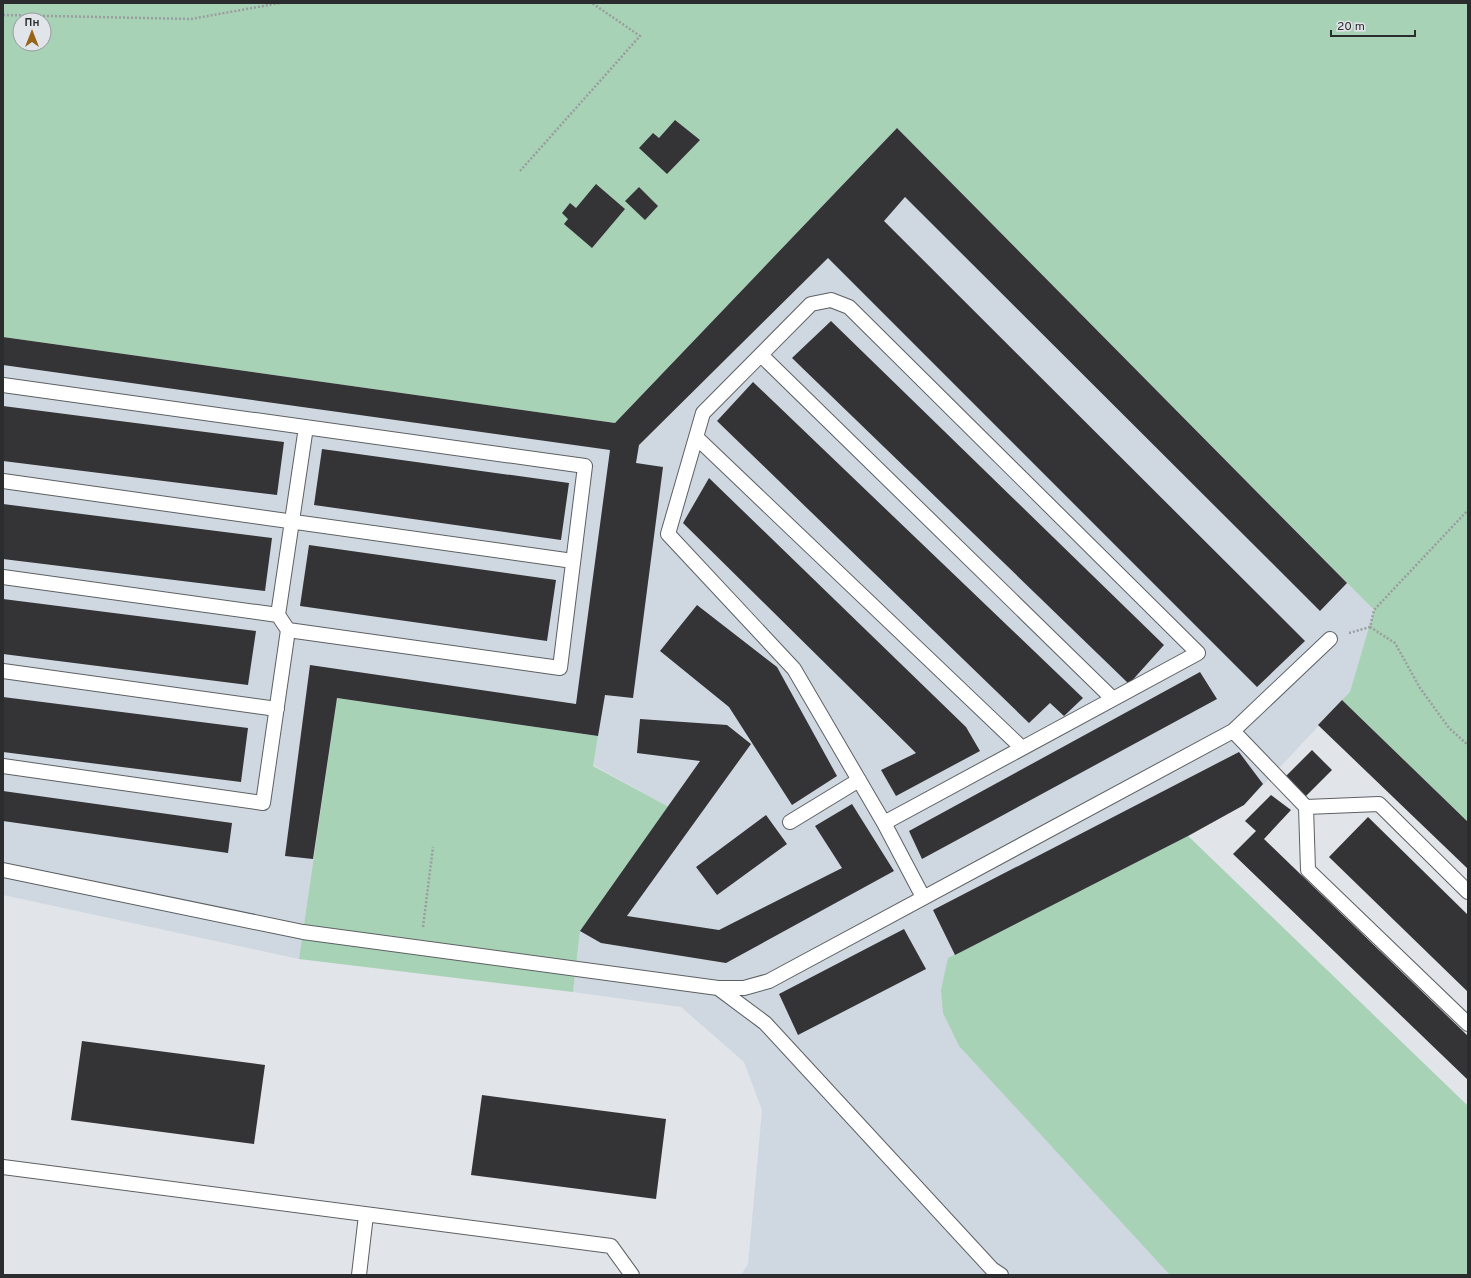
<svg xmlns="http://www.w3.org/2000/svg" width="1471" height="1278" viewBox="0 0 1471 1278" font-family="Overpass,sans-serif">
<style>
.built{fill:#cfd8e1}
.green{fill:#a8d2b6;fill-rule:evenodd}
.building{fill:#343336}
.lines{fill:none;stroke-linecap:round;stroke-linejoin:round}
.lane-casing{stroke:#5d6063;stroke-width:16}
.path{stroke:#9a9c9f;stroke-width:2.5;stroke-dasharray:2 2;stroke-linecap:butt}
.lane{stroke:#fff;stroke-width:14}
</style>
<rect width="100%" height="100%" fill="#e1e4e8"/>
<path class="built" d="M897 128 1374 610 1350 693 1244 805 1188 836 1468 1106V1275H741L748 1264 762 1110 744 1062 681 1007 573 992 580 931 669 807 593 765 598 736 337 698 299 959 3 895V337L615 423Z"/>
<path class="green" d="M3 3H1468V822L1342 700 1350 692 1374 610 897 128 615 423 3 337ZM20 20H44V44H20Z
M337 698 598 736 593 766 669 807 580 931 573 992 299 959Z
M1188 836 1468 1106V1275H1170L959 1046 943 1013 941 990 948 958Z"/>
<path class="building" d="M675 120 700 140 667 174 639 148 653 133 659 138Z
M897 128 1347 583 1320 611 905 197 884 221 1305 641 1257 687 828 258 639 445 636 463 663 467 633 698 605 695 598 736 337 698 313 859 285 856 310 665 576 704 610 450 3 365V337L615 423Z
M596 184 625 209 592 248 564 224 568 219 562 213 570 203 576 208Z
M639 187 658 206 645 220 625 201Z
M831 321 1164 645 1129 684 792 358Z
M753 382 1083 698 1064 716 1050 703 1029 723 717 421Z
M3 406 284 442 277 495 3 461Z
M322 449 569 483 561 540 314 505Z
M709 478 966 727 980 751 896 796 881 770 916 753 683 523Z
M3 504 272 538 265 591 3 559Z
M309 545 556 580 547 641 300 606Z
M3 599 256 631 248 685 3 654Z
M697 605 777 667 837 776 792 805 729 707 660 651Z
M1200 672 1217 699 922 859 909 831Z
M3 697 248 728 241 782 3 752Z
M1342 700 1468 822V869L1318 725Z
M640 719 727 725 751 744 627 916 719 930 842 868 815 826 852 804 894 871 726 963 601 943 580 931 700 761 637 753Z
M1312 750 1332 770 1305 797 1285 777Z
M1239 752 1263 784 1244 805 1188 836 955 955 933 910Z
M3 791 232 823 228 853 3 821Z
M1271 795 1291 810 1264 839 1468 1036V1080L1233 854 1256 831 1245 821Z
M766 815 787 844 717 895 696 867Z
M1368 817 1468 915V992L1329 857Z
M904 929 926 969 798 1035 779 994Z
M82 1041 265 1065 254 1144 71 1120Z
M482 1095 666 1119 656 1199 471 1175Z"/>
<g class="lines">
<defs>
<path id="lane" d="M761 355 1113 699
M3 385 585 466 560 668 288 630
M696 437 1022 748
M3 481 573 561
M3 577 278 615 288 630 263 803 3 766
M278 615 306 427
M3 671 277 709
M1233 731 1306 807 1308 870 1468 1024
M1306 807 1379 804 1468 892
M790 822 859 780
M884 823 1198 653 849 307 831 300 811 304 703 413 668 534 794 669 884 823 923 897
M3 870 303 932 718 988H744L769 981 1233 731 1330 639
M718 988 765 1023 992 1269 1001 1275
M3 1167 611 1246 632 1275
M359 1275 366 1215"/>
</defs>
<use href="#lane" class="lane-casing"/>
<path class="path" d="M3 15 191 19 280 3
M520 171 640 36 592 3
M1370 627 1395 643 1420 688 1449 728 1468 745
M1349 633 1370 627 1374 610 1468 510
M423 927 433 847"/>
<use href="#lane" class="lane"/>
</g>
<rect width="1471" height="1278" fill="none" stroke="#2b2c2e" stroke-width="8"/>
<g transform="translate(32 32)"><circle r="19" fill="#e1e4e8" stroke="#989a9e"/>
<path d="M0-3L7 15L0 10L-7 15Z" fill="#976318"/>
<text y="-6" font-size="11" font-weight="bold" text-anchor="middle" fill="#2b2c2e">Пн</text>
</g>
<path d="M1331 30v6h84v-6" fill="none" stroke="#2b2c2e" stroke-width="2"/>
<text x="1337" y="30" font-size="12" fill="#2b2c2e" stroke="#e1e4e8" stroke-width="3" paint-order="stroke">20 m</text>
</svg>
